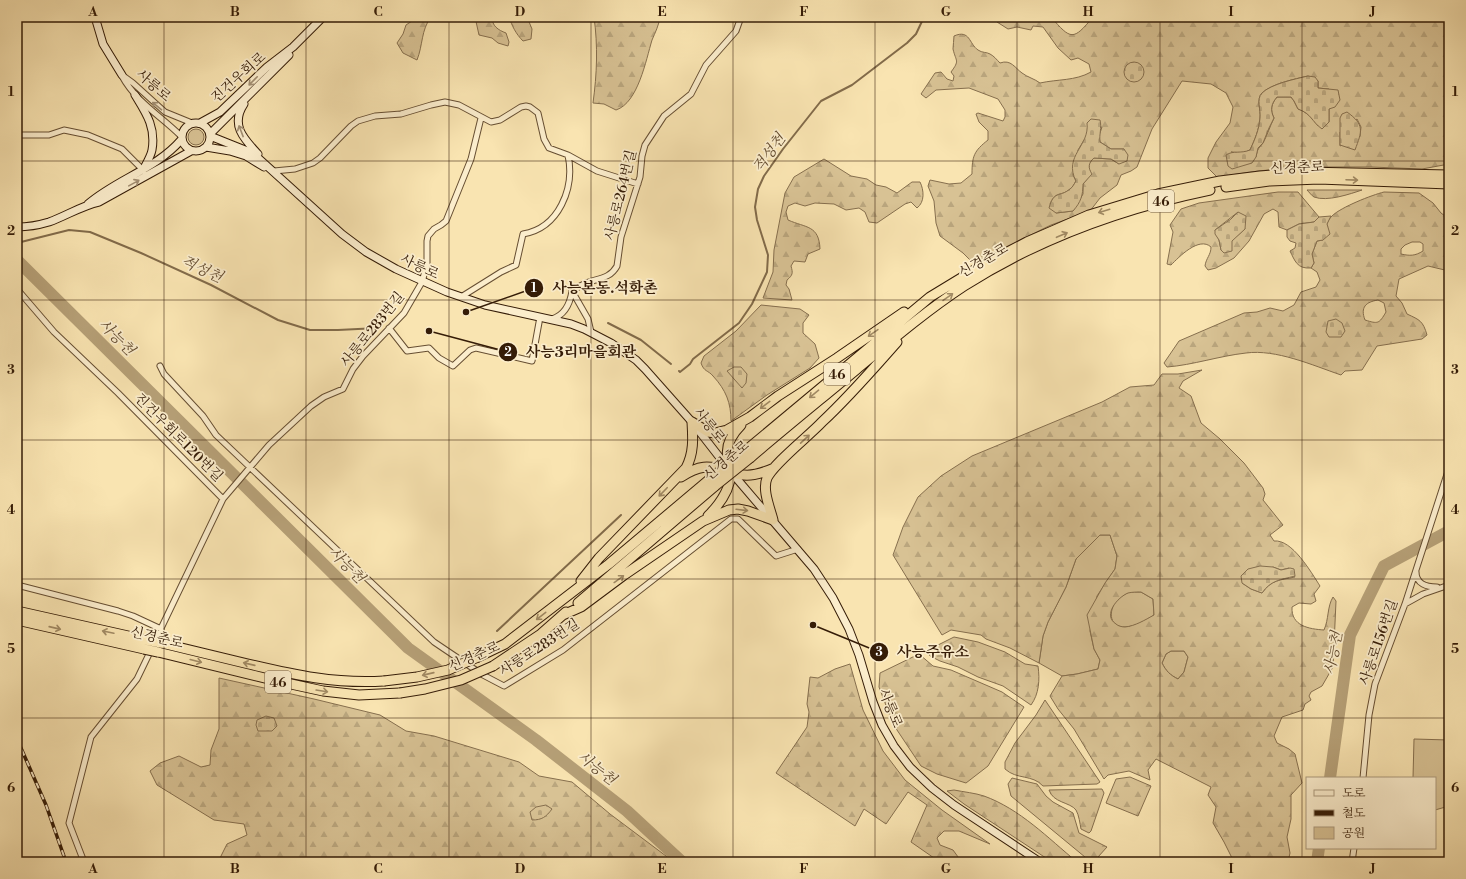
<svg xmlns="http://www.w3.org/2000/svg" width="1466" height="879" viewBox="0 0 1466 879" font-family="'Libre Bodoni','Noto Serif KR',serif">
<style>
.green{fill:#d8c294;stroke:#866f4e}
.forest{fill:url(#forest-firs);stroke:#866f4e;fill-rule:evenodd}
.cemetery{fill:url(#cemetery-stones);stroke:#866f4e}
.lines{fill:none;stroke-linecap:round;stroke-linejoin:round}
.stream{stroke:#826b4a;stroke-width:2}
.river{stroke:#b6a077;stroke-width:12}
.street-casing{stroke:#664e32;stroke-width:7}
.secondary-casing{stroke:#351c07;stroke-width:9}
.highway-casing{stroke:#351c07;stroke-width:11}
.street{stroke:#fbedcc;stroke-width:5}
.secondary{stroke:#fbedcc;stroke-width:7}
.highway{stroke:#f9e4b1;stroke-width:9}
.rail-casing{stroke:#351c07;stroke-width:3.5}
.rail{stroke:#fbedcc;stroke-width:2;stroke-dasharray:6;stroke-linecap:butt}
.highway-bridge-casing{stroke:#351c07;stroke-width:11;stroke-linecap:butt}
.highway-bridge{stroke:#f9e4b1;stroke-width:9}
.oneway{stroke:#a28f73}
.oneway2{stroke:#a18a64}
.grid{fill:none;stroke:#351c07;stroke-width:1;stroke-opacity:0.55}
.labels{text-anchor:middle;stroke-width:3.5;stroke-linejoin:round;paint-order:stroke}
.shield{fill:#fbedcc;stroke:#705b42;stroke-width:1}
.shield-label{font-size:13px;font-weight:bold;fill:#351c07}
.street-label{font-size:14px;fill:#351c07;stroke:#fbedcc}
.water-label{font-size:15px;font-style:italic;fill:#624a2e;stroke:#fbedcc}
.leader{fill:none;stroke:#351c07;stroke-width:1.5}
.callout-dot{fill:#351c07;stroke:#fbedcc;stroke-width:1.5}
.mark-label{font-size:12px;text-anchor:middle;font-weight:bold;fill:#fff}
.callout-label{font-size:15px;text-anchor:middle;font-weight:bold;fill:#351c07;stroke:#fbedcc;stroke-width:3.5;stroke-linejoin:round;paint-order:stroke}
.neatline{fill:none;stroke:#351c07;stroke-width:1.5}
.grid-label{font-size:13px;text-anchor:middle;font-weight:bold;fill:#351c07}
</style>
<defs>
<pattern id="forest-firs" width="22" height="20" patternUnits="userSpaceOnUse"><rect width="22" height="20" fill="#d8c294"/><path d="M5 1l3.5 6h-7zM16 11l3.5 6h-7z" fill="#baa67e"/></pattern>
<pattern id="cemetery-stones" width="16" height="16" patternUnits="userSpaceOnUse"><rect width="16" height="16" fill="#d8c294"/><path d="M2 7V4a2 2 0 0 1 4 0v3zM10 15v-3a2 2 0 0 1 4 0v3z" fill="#baa67e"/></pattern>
</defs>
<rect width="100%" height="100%" fill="#f9e4b1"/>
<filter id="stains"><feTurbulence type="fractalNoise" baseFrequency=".005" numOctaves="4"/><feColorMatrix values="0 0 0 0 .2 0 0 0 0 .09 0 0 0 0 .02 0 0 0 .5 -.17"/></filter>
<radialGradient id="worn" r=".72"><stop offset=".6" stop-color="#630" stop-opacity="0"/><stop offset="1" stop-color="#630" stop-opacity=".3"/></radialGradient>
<path class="green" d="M188 137a8 8 0 1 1 16 0a8 8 0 1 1-16 0Z
M1100 535H1110L1117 556 1115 569 1097 596 1090 631 1094 649 1100 660 1098 669 1077 674 1062 676 1039 663 1043 636 1048 622 1066 587 1076 559Z
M1129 592H1141L1153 599 1154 615C1146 620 1135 627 1125 627 1107 627 1109 608 1118 599 1121 596 1126 594 1129 592Z
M1171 651H1184L1188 657 1184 672 1178 679C1170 675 1166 671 1162 663L1166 654Z
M1414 739 1449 740V806L1435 810V778H1413Z"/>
<path class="forest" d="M418 17H431C421 30 423 45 417 60L403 53 397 43 403 34 406 25Z
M475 17H492C492 26 498 30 506 33L509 42 508 46 498 43 492 38 479 35Z
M509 17H527L532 29 531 39 523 41C516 34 512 26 509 17Z
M594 17H660C659 25 655 33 652 40 646 60 638 103 616 110L604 104 593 103C597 74 598 46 594 17Z
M994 17H1051C1071 40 1073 41 1093 17H1449V164L1422 169 1371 167H1302L1258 171 1217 177 1208 168V158L1216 142 1230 123 1233 107 1226 93 1211 84 1182 81 1152 129 1137 167 1131 171 1121 175 1117 185 1100 198 1090 211 1051 225 973 263 963 253 940 236 936 223 934 201 928 186 930 180 949 184 961 183 972 174C972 156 974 151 988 140V131L979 122 976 114 978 113 1003 121 1005 117V110L998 99 969 88 936 90 926 98 921 94 935 73 941 72 947 79 953 81 954 76 951 72C960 60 956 62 953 49 953 45 954 40 954 36 970 29 969 44 978 50 982 53 987 52 990 54 994 56 997 60 1000 63 1011 59 1015 68 1022 73 1027 77 1035 79 1040 83 1058 79 1075 81 1091 72L1089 64 1078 58 1071 60 1058 48 1043 27 1033 26 1031 30 1017 27 1008 29 997 22ZM1308 76 1318 81V88L1329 89V122L1318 126C1312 118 1307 112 1298 109L1294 101 1291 97H1277C1271 104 1270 110 1274 118 1270 126 1267 136 1263 143 1258 150 1258 147 1256 157L1231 152 1243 153 1250 150C1255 139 1259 130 1260 118 1261 110 1256 99 1262 93 1271 84 1295 79 1308 76ZM1357 119 1361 127 1360 136 1340 146V132ZM1102 127 1099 136 1100 142 1111 149H1124L1119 164 1111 159 1094 158C1088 163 1088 167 1091 174L1083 184V194L1073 211 1056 213 1050 204C1056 190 1061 197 1070 189 1073 187 1074 184 1076 181L1073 175 1078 150 1086 137 1088 131Z
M824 159 851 176 867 179 876 185 886 187 897 193 912 182H920C924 190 925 202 917 208L911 202 905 204 877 223 869 222 865 212 859 208 846 210 834 204 815 203 805 206 795 203 788 206 786 212 788 220C806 228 819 225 820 249L808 254 805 262 794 261 791 266C793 273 793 275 787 280L786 285 789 289 792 300 763 298 773 272 774 250 785 193 794 177Z
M1307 190H1362C1350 194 1327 202 1314 197 1312 196 1309 192 1307 190Z
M1278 192H1298L1319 217 1314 222 1299 224 1287 230 1279 227 1278 212 1273 209 1264 214 1249 241 1234 258 1216 268 1208 270 1205 266C1206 258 1211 255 1211 247 1199 236 1179 257 1171 265L1167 264 1173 232 1170 225 1181 209 1199 203ZM1238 212 1245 229 1221 250 1219 240 1215 230Z
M1384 192 1419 193 1433 203 1441 213 1445 216 1449 215V271L1428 266 1399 279 1396 296 1402 303 1407 314C1420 320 1423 321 1427 335L1422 339 1377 346 1362 370 1345 371 1341 375C1312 365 1276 349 1246 353 1219 356 1193 365 1167 367L1164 363 1179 341 1244 313 1257 312 1270 308 1283 311 1294 305 1301 292 1316 287 1320 280 1317 272 1311 268 1314 263 1312 254 1317 241 1323 240C1325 232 1326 221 1332 216 1341 207 1372 195 1384 192ZM1412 242H1420L1423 244V251C1415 256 1410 256 1401 254V249L1405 245ZM1378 300 1384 303 1386 312C1379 324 1378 324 1365 320 1360 307 1366 302 1378 300Z
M761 305 800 309 809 315 803 323V333L815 344 819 358 810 368 767 395 731 421C731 403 726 390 713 376 708 370 704 372 701 363L704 356 736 331Z
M1202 370 1183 381 1179 388 1191 396 1201 423 1220 439 1244 463 1263 488 1265 494 1263 500 1283 525 1270 535 1274 541C1292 539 1311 572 1320 586L1314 594 1316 601 1311 604 1299 603 1292 607C1291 626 1309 629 1324 630 1329 619 1327 607 1333 597L1336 601 1333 667 1322 686 1311 692 1309 696 1311 700 1305 704 1303 710 1282 717 1274 736 1277 743 1289 749 1295 754 1302 783 1291 795V819L1287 837 1290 853 1288 862H1234L1224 842 1213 823 1216 807 1208 795 1211 787 1156 759 1148 770 1150 780 1129 771 1108 775 1104 779 1074 729 1058 709 1050 696 1062 676 1077 674 1098 669 1100 660 1094 649 1087 615 1105 583 1115 569 1117 556 1110 535H1100L1076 559 1066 587 1048 622 1043 636 1039 663 1010 648 986 639 981 635 951 630 942 635 893 555 903 527 918 497 941 476 972 456 1102 402 1130 387 1154 385 1162 374H1178ZM1273 567 1281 570 1289 568 1295 577C1280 580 1271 580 1262 593L1251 589 1242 583ZM1141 592 1153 599 1154 615C1145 620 1135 626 1125 627 1122 627 1118 626 1116 624 1102 615 1118 597 1128 593 1132 592 1137 592 1141 592ZM1171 651H1184L1188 657 1184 672 1178 679C1170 675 1166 671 1162 663L1166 654Z
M954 637 978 642 1005 652 1025 664 1038 666C1040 680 1039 694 1031 705L1003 686 978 677 958 667 940 661 930 656 928 650Z
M919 654 933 666 951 670 1002 692 1024 707 988 766 966 783 937 774 921 766 893 724 879 687 880 673Z
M850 664 863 710 883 751 905 780 942 810 990 844 959 831H944L937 838 940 845 953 850 961 861 973 862H933L934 858 911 842 927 805 908 792 886 824 864 809 855 826 776 773 807 727 809 712 807 704 810 677 818 678 835 669Z
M219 678 314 699 380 715 406 731 434 736 519 762 539 776 572 782 610 814 674 862H332L331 859 326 858 321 862H218L227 844 247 835 244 824 214 820 157 785 150 771 160 763 179 756 201 767 210 765 211 750 219 729Z
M1045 700 1100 782 1097 784 1043 786C1032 774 1017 780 1005 769V762L1015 743 1036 715Z
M1130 777 1151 786 1138 816 1106 803 1116 779Z
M1012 778 1037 784 1046 796 1053 802 1073 813 1079 833 1107 847 1098 857 1099 862H1091L1011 796 1008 784Z
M1102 789 1104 793 1091 831 1089 833 1081 829C1080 824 1079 815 1076 810 1070 802 1053 803 1049 790Z
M954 790C964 792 975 793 984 796 1020 809 1048 838 1077 862H1052L964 804 947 791Z"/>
<path class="cemetery" d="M1124 72a10 10 0 1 1 20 0a10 10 0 1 1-20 0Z
M1308 76 1315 77 1318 81V88L1338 90 1340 100 1335 107 1329 109V122L1322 129C1311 121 1312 114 1298 109L1294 101 1291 97H1277C1271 104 1270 110 1274 118L1269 128 1263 143 1258 148 1256 157 1252 163 1232 169 1228 166 1226 155C1234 150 1240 154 1250 150 1255 139 1259 130 1260 118 1261 110 1256 99 1262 93 1271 84 1295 79 1308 76Z
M1347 112C1365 125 1362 131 1355 150L1340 145V118L1342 114Z
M1091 119 1100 120C1102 128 1099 134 1100 142L1111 149H1124L1128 155 1127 161 1119 164 1111 159 1094 158C1088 163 1088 168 1092 174L1083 184C1083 195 1081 202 1073 211L1056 213 1049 208C1054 190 1059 198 1070 189 1073 187 1074 184 1076 181 1063 156 1090 146 1087 123Z
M1238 212 1246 216 1245 229 1232 241V251L1224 253 1221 250 1219 240 1215 234V230L1231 219Z
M1331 216 1327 224 1330 234 1323 240 1317 241 1312 254 1314 263 1311 268C1297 269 1295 261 1290 251L1295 248 1296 243 1290 241 1287 237V230L1299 224 1314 222 1319 217Z
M1336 319 1342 323 1345 331 1341 337H1329L1326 332 1328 321Z
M734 367H741L747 374 746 383 742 388 727 371Z
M1260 566 1273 567 1281 570 1290 568 1294 569 1295 576C1280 580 1271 580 1262 593L1251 589 1242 583 1241 576 1248 569Z
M266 716 274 718 277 726 272 731H258L256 725 257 720Z
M546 805 552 809C546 817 542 820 532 820L530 812 536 807Z"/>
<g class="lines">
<path class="stream" d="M17 243 69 230 90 232 141 253 211 285 278 320 310 330H338L378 328
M608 323 641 340 671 364
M679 371 680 372 690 364 693 359 739 323 752 304 767 272 768 255 757 220 755 207 758 189 764 176 783 149 821 101 852 85 907 43 916 34 924 17
M497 631 621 515"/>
<path class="river" d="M17 260 408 648 536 740 627 811 682 862
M1330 778 1350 635 1384 566 1449 531
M1317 862 1319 848"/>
<defs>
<path id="street" d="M122 75 133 83 165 112 192 123
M122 76C136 102 161 116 181 136
M17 135H49L64 130 88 135 122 149 143 170
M274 171 295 169 313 163 320 158 351 126 358 121 375 116 401 114 431 105 445 102 459 105 491 122 500 120 521 107 526 106 530 107 538 113 544 139 549 148 568 155 597 171 638 184
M17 289 54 332 118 393 223 499
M461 297 501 272 516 265 523 234C559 228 575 188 568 155
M552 319C565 315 570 304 572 291
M389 328 407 351 429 348 439 358 453 366 470 350 476 348 532 361 540 317
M591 332 588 319 572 291C577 288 581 285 586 283 598 278 610 279 617 266L621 237 640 177 642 156 645 145 664 116 691 94 706 65 736 31 741 17
M160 366 164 374 203 416 216 435 434 642 483 675 504 686 563 650 731 519H738L776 556 798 549
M1416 572C1416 584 1427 587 1437 587
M17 585 118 611 133 616 161 629
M1405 604 1423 594 1449 585
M154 643 223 499 269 445 311 406 324 397 343 389 353 369 363 356 404 313 422 282 425 271 427 264V241L428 236 434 229 441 225 446 221 471 159 481 118
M1363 778 1369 715 1375 684 1405 604 1449 468
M84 862 69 823 91 737 137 679 151 650
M1352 862 1354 848"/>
<path id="secondary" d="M95 17 103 44 122 75
M135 95C146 113 156 127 152 150 151 156 146 164 143 170
M244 104C230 125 244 139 258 154
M182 137a14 14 0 1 1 28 0a14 14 0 1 1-28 0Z
M200 123 220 112 267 67 293 47 323 17
M210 134 289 55
M210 136 245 150 256 156 342 234 366 252 396 269 447 292 485 305 571 324 584 329 611 343 636 360 645 369 692 422 731 472 814 569 833 598 849 629 859 655 873 702 882 725 894 746 910 767 932 788 954 805 1040 862
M206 147 230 151 246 156 264 167
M88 204C117 179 156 169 181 140
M17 227C28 227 39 225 49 222 66 216 81 206 99 202L191 151"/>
<path id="highway" d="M1226 187 1269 181 1319 179 1449 184
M692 422 708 432 715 433 727 430 750 417 778 396 837 358 904 312
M744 452 930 297 981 266 1027 242 1089 215 1158 194 1220 181 1260 176 1304 172 1449 175
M750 458C785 428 821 399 857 369 892 340 926 311 964 286 1039 238 1123 208 1210 190
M681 477C699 465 708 465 728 471 733 473 739 475 744 475 754 476 765 472 774 468
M708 516C720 504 730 490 731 473 731 468 729 462 728 458 725 445 732 434 741 425
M581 581 599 558 686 468C694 453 693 438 692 422
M578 603 715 486
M17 611 146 640
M563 615 581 607 624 575 703 521 729 510 738 509 748 511 773 520C770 508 762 490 767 478 773 464 810 435 822 422 849 397 873 369 897 342
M17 620 144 649
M161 643C190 650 219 657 248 664 295 675 335 684 384 681
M158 652 277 681 323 691 359 695 400 693
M478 657 505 644 609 564 710 479
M493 666 541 634 566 612"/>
</defs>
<use href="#street" class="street-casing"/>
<use href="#secondary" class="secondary-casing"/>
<use href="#highway" class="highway-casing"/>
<use href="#street" class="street"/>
<use href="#secondary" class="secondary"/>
<use href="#highway" class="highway"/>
<defs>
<path id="rail" d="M17 739 46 805 66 862"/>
</defs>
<use href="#rail" class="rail-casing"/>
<use href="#rail" class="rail"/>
<defs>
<path id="highway-bridge" d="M710 479 744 452
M715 486 750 458
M146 640 161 643
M144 649 158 652
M384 681 417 677 448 670 478 657
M400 693 425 689 461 680 493 666"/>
</defs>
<use href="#highway-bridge" class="highway-bridge-casing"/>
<use href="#highway-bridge" class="highway-bridge"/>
</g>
<defs><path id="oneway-shaft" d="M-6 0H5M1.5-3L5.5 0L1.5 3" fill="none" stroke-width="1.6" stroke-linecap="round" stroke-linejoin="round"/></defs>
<g class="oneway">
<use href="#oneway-shaft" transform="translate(253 81) rotate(135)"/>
<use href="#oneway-shaft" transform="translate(157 106) rotate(-140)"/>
<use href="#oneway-shaft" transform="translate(241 131) rotate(-111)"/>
<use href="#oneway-shaft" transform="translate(134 183) rotate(-29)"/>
</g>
<g class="oneway2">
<use href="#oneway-shaft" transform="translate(1352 180) rotate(2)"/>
<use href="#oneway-shaft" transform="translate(1104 211) rotate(163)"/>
<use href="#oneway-shaft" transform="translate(1062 235) rotate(-23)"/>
<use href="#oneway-shaft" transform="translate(948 297) rotate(-35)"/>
<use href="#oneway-shaft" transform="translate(873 333) rotate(145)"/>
<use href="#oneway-shaft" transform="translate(814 394) rotate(140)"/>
<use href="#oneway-shaft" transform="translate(765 405) rotate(143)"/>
<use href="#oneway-shaft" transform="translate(805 439) rotate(-43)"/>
<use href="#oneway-shaft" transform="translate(663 492) rotate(134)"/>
<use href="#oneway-shaft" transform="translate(742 510) rotate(7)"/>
<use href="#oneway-shaft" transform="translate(619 579) rotate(-36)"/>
<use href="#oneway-shaft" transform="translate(541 616) rotate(142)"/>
<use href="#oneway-shaft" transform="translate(55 628) rotate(13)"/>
<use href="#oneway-shaft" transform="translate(108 632) rotate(-168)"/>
<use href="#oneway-shaft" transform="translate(196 661) rotate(14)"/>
<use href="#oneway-shaft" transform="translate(249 664) rotate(-167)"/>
<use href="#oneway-shaft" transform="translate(428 674) rotate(167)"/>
<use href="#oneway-shaft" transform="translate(322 691) rotate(9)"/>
</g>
<path class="grid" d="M164 17V862M306 17V862M449 17V862M591 17V862M733 17V862M875 17V862M1017 17V862M1160 17V862M1302 17V862M17 161H1449M17 300H1449M17 440H1449M17 579H1449M17 718H1449"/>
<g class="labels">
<g class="shield">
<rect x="1148" y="190" width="26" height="22" rx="3"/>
<rect x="824" y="363" width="26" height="22" rx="3"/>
<rect x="265" y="671" width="26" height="22" rx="3"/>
</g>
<g class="shield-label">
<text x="1161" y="206">46</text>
<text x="837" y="379">46</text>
<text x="278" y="687">46</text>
</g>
<g class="street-label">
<text transform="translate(238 77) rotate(-42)" y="5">진건우회로</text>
<text transform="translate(154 85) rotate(41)" y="5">사릉로</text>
<text transform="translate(1297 167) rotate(-2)" y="5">신경춘로</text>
<text transform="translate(620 195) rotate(-76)" y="5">사릉로264번길</text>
<text transform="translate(983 260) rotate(-30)" y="5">신경춘로</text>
<text transform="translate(420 266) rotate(25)" y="5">사릉로</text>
<text transform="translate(372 329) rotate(-51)" y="5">사릉로283번길</text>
<text transform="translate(710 425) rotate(51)" y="5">사릉로</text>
<text transform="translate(179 437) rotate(45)" y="5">진건우회로120번길</text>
<text transform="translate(726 460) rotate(-40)" y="5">신경춘로</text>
<text transform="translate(157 637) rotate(13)" y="5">신경춘로</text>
<text transform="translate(1378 642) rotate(-71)" y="5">사릉로156번길</text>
<text transform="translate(539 647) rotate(-33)" y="5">사릉로283번길</text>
<text transform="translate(474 656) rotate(-24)" y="5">신경춘로</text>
<text transform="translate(891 708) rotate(68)" y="5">사릉로</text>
</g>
<g class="water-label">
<text transform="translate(769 153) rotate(-54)" y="5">적성천</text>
<text transform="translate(202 269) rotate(25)" y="5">적성천</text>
<text transform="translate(117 337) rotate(45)" y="5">사능천</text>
<text transform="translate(347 565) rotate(45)" y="5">사능천</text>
<text transform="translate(1333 653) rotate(-79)" y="5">사능천</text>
<text transform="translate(597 768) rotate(38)" y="5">사능천</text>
</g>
</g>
<path class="leader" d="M466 312L534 288M429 331L508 352M813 625L879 652"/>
<g class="callout-dot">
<circle cx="466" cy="312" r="4"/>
<circle cx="429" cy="331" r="4"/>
<circle cx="813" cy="625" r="4"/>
<circle cx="534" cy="288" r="10"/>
<circle cx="508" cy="352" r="10"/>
<circle cx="879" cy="652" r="10"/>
</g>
<g class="mark-label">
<text x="534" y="292">1</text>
<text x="508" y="356">2</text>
<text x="879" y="656">3</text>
</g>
<g class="callout-label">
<text x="605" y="293">사능본동.석화촌</text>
<text x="581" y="357">사능3리마을회관</text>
<text x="933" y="657">사능주유소</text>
</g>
<rect width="1466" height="879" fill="none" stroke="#f9e4b1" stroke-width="44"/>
<rect x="1306" y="777" width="130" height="72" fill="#fbedcc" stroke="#ac997d"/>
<rect x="1314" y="790" width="20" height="6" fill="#fbedcc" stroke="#ac997d"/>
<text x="1342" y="797" font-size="12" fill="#351c07">도로</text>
<rect x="1314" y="810" width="20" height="6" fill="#351c07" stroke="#ac997d"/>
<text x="1342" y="817" font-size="12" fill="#351c07">철도</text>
<rect x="1314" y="827" width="20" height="12" fill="#d8c294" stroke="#ac997d"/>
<text x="1342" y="837" font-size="12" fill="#351c07">공원</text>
<rect x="22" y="22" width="1422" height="835" class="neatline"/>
<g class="grid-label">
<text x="93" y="16">A</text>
<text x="235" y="16">B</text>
<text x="378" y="16">C</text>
<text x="520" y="16">D</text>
<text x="662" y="16">E</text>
<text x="804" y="16">F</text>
<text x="946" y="16">G</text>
<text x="1088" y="16">H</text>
<text x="1231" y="16">I</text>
<text x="1373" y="16">J</text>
<text x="11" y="96">1</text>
<text x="1455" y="96">1</text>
<text x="11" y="235">2</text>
<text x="1455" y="235">2</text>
<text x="11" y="374">3</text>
<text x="1455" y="374">3</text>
<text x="11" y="514">4</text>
<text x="1455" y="514">4</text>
<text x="11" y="653">5</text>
<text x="1455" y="653">5</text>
<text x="11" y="792">6</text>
<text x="1455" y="792">6</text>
<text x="93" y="873">A</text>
<text x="235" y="873">B</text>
<text x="378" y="873">C</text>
<text x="520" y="873">D</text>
<text x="662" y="873">E</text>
<text x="804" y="873">F</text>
<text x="946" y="873">G</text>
<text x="1088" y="873">H</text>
<text x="1231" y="873">I</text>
<text x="1373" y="873">J</text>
</g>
<rect width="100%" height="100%" filter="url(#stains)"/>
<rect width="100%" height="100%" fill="url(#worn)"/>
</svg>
